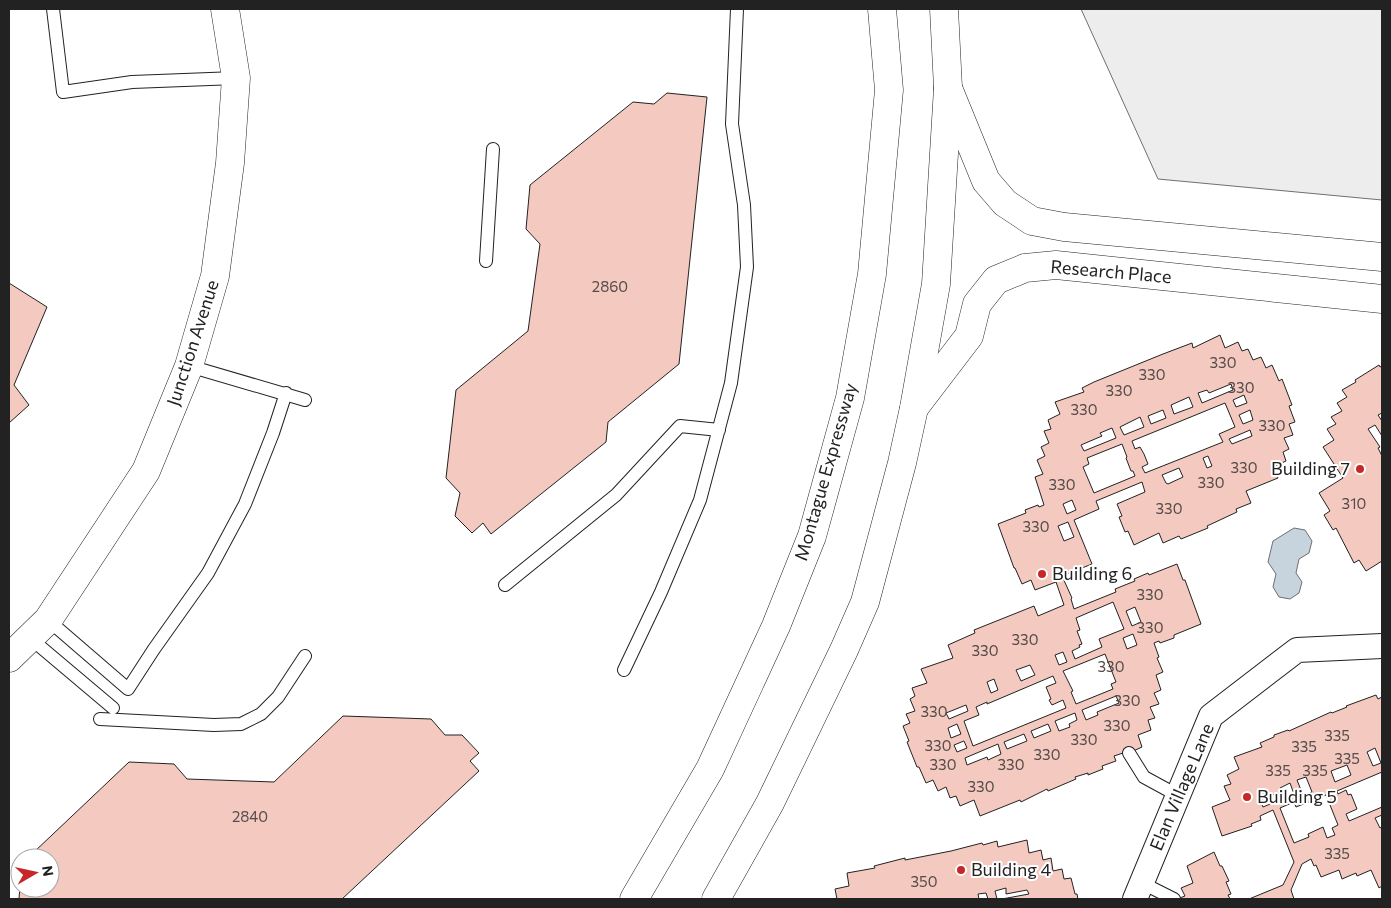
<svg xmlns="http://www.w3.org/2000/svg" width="1391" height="908" viewBox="0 0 1391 908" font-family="Commissioner,sans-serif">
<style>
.parking{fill:#ededed;stroke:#6f6f6f}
.water{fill:#c7d3dd;stroke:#6f6f6f}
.building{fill:#f3c9c0;stroke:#222;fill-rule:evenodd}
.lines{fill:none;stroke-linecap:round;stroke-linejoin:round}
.service-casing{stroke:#222;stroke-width:14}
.minor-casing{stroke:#222;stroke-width:26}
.tertiary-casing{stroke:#222;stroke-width:29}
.secondary-casing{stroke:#222;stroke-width:29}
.trunk-casing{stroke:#222;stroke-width:29}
.service{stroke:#fff;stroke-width:12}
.minor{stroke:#fff;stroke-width:24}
.tertiary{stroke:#fff;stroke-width:28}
.secondary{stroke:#fff;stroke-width:28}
.trunk{stroke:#fff;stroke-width:28}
.poi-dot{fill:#c62828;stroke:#fff;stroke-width:2}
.labels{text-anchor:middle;stroke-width:4;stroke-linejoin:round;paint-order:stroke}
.number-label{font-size:15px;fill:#564c4a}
.street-label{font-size:18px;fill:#222;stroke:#fff}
.poi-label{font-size:18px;fill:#222;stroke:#fff;text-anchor:start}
</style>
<rect width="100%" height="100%" fill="#fff"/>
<path class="parking" d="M1081 9H1382V200L1158 179Z"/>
<path class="water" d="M1294 528 1305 530 1312 541 1309 553 1299 559 1296 573 1302 582 1299 593 1290 599 1279 597 1273 587 1276 574 1268 562 1273 541Z"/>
<path class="building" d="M667 93 707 97 679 364 608 422 606 442 491 534 483 523 472 533 455 516 460 493 446 478 456 390 528 331 540 244 526 229 530 185 633 102 654 104Z
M9 283 47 307 14 385 29 405 9 423Z
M1220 335 1225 348 1238 342 1242 351 1248 349 1253 360 1261 357 1266 368 1272 365 1279 381 1282 379 1292 405 1289 406 1295 422 1289 424 1293 435 1284 438 1289 449 1283 452 1286 461 1273 467 1278 478 1246 491 1251 503 1236 509 1237 512 1207 526 1208 528 1181 539 1179 536 1163 543 1159 533 1134 545 1128 531 1125 532 1119 517 1122 516 1117 504 1145 492 1142 482 1096 501 1099 509 1074 520 1092 564 1062 576 1072 598 1071 599 1074 609 1116 592 1115 589 1135 581 1134 579 1148 573 1149 575 1177 564 1183 580H1185L1201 624 1174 635V638L1160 643 1159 641 1154 643 1159 657 1157 658 1163 672 1156 675 1161 690 1154 693 1159 704 1150 707 1155 718 1148 720 1151 730 1138 735 1142 747 1129 753V751L1114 756 1116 761 1102 766 1103 769 1088 775V773L1075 777 1076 779 1048 791 1047 789 1021 802 1020 800 980 816 974 800 960 806 956 796 950 798 946 787 938 791 933 780 926 783 919 767H917L907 742 909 741 903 726 910 723 906 714 915 711 910 699 915 696 912 688 927 683 921 669 953 658 948 645 975 633 974 630 1034 606 1038 616 1064 605 1056 582 1035 590 1031 580 1022 584 1015 568H1014L998 524 1026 513 1025 510 1038 505 1039 507 1044 505 1035 477 1043 474 1037 460 1045 456 1041 447 1049 443 1044 431 1051 429 1048 420 1060 414 1055 402 1084 392 1082 388 1094 382 1163 354 1192 343 1193 348ZM1231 384 1233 390 1202 403 1198 393 1207 390 1209 393ZM1244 395 1247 403 1236 407 1233 400ZM1189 397 1193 407 1174 414 1171 405ZM1225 403 1235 427 1219 434 1223 442 1145 473 1142 467 1148 464 1144 454 1140 447 1135 449 1132 441ZM1163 410 1166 418 1151 424 1148 416ZM1250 410 1253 420 1243 424 1239 415ZM1140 417 1144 427 1124 435 1120 427ZM1112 428 1116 438 1084 451 1081 445 1102 436 1100 433ZM1250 430 1252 436 1232 444 1229 439ZM1122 444 1127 457 1126 458 1131 471H1133L1135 476 1094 493 1083 467 1089 464 1087 458ZM1208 456 1212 466 1207 468 1203 458ZM1179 468 1183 477 1168 484 1166 483 1162 475ZM1072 500 1076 510 1067 514 1063 504ZM1068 522 1074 537 1064 541 1058 526ZM1113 602 1124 629 1099 639 1102 647 1075 659 1072 651 1080 647 1079 645 1082 644 1077 631 1080 630 1076 618ZM1135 607 1141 622 1132 626 1126 611ZM1133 634 1137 645 1127 649 1123 638ZM1063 652 1067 662 1059 665 1055 655ZM1105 654 1116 682 1111 684 1113 689 1076 704 1071 692 1073 691 1063 671ZM1030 665 1035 675 1021 681 1016 670ZM1053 676 1056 683 1046 687 1051 699 1049 700 1052 705 1063 700 1066 708 973 746 964 721 979 715 976 707 987 702V704ZM994 679 998 690 991 693 987 682ZM1116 696 1119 703 1097 712 1098 715 1086 720 1082 710ZM966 705 968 711 949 719 946 713ZM1075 713 1077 720 1069 724 1070 727 1059 731 1055 721ZM957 724 961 734 951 738 948 728ZM1048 724 1051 731 1034 738 1031 731ZM1024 734 1027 741 1007 749 1004 742ZM964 741 967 748 957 752 954 745ZM998 744 1001 754 988 760 987 757 967 765 965 758Z
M1379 365 1380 367 1382 366V413L1378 415 1382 421V436L1375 425 1368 429 1380 447 1378 448 1382 456V561L1366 571 1359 560 1354 563 1336 528 1333 530 1324 515 1330 511 1319 493 1343 478 1323 447 1334 440 1327 429 1336 424 1331 417 1342 411 1337 403 1347 397 1342 390 1356 382 1355 380Z
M1376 695 1378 699 1382 697V772L1337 791 1338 794 1346 790 1348 795 1351 794 1357 809 1346 814 1349 821 1382 807V815L1375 818 1380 828 1382 827V886L1379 888 1371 870 1357 876 1356 873 1342 879 1339 870 1321 877 1316 865 1314 866 1311 859 1302 864 1291 890 1294 899H1249L1283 885 1294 862 1273 810 1260 816 1261 820 1251 824 1252 826 1222 836 1212 807 1230 800 1224 786 1231 784 1227 775 1239 769 1234 757 1262 747 1260 743 1274 737V735L1288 730 1289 731 1331 712 1332 713 1347 707 1346 706ZM1375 748 1381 763 1373 766 1367 752ZM1347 765 1351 775 1335 782 1331 771ZM1306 777 1312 792 1303 795 1297 780ZM1290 783 1294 794 1263 807 1260 800 1282 791 1280 788ZM1326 795 1338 825 1332 828 1335 835 1327 838 1323 827 1308 834 1309 837 1294 843 1280 808 1294 802 1296 807Z
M343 716 431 719 445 735H462L479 753 470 761 479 771 342 899H19L20 885V888H50V858H33V853L129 762 174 764 187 779 274 782Z
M1027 840 1029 853 1041 850 1043 860 1051 858 1053 871 1062 869 1064 879 1071 878 1075 894H1077L1078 899H1002L1029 894 1027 890 1006 894V888L995 891 997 899H988L986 893 978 894 979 899H833H837L835 889 849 886 847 873 875 868 874 866 905 858V860L951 851 982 843 983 845 997 841 998 847Z
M1214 852 1220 866H1222L1229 881 1226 882 1231 894 1228 895 1230 899H1177L1185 896 1181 888 1193 883 1187 866Z"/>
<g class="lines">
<defs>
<path id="service" d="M53 9 63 92 132 82 236 78
M486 261 493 149
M189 366 305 400
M505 585 616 495 680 426 719 430
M48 620 128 689 154 649 208 573 245 504 273 433 286 393
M30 638 113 708
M624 670 661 592 700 500 731 383 747 267 744 205 732 124 737 9
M100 719 214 725 241 724 261 714 278 697 305 656
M1129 753 1144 777 1177 795
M1142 883 1174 899"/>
<path id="minor" d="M1135 899 1211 716 1297 650 1382 646"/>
<path id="tertiary" d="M948 88 986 181 1005 203 1032 221 1064 227 1382 257
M914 408 969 336 977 304 996 280 1025 268 1056 265 1382 299"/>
<path id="secondary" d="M9 658 48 620 146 471 189 366 215 276 230 163 236 78 225 9"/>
<path id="trunk" d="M634 899 710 769 776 626 812 536 850 398 872 274 889 90 882 9
M716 899 770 803 844 650 865 602 902 463 914 408 936 284 948 88 944 9"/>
</defs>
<use href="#service" class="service-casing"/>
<use href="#minor" class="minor-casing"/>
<use href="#tertiary" class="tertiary-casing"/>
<use href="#secondary" class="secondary-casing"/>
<use href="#trunk" class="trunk-casing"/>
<use href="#service" class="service"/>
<use href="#minor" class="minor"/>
<use href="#tertiary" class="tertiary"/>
<use href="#secondary" class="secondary"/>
<use href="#trunk" class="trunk"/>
</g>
<g class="poi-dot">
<circle cx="1360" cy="469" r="5"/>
<circle cx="1042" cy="574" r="5"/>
<circle cx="1247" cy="797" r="5"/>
<circle cx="961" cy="870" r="5"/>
</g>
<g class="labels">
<g class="number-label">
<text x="610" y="292">2860</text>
<text x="1223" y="368">330</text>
<text x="1152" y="380">330</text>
<text x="1241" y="393">330</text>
<text x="1119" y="396">330</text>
<text x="1084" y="415">330</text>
<text x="1272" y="431">330</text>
<text x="1244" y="473">330</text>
<text x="1211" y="488">330</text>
<text x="1062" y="490">330</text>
<text x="1354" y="509">310</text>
<text x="1169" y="514">330</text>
<text x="1036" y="532">330</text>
<text x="1150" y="600">330</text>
<text x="1150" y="633">330</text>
<text x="1025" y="645">330</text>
<text x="985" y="656">330</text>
<text x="1111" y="672">330</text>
<text x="1127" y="706">330</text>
<text x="934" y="717">330</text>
<text x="1117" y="731">330</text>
<text x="1337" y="741">335</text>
<text x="1084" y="745">330</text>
<text x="938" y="751">330</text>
<text x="1304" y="752">335</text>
<text x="1047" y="760">330</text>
<text x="1347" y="764">335</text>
<text x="943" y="770">330</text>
<text x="1011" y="770">330</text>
<text x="1278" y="776">335</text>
<text x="1315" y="776">335</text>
<text x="981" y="792">330</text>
<text x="250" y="822">2840</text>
<text x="1337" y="859">335</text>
<text x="924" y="887">350</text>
</g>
<g class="street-label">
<text transform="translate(1111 272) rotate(5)" y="6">Research Place</text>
<text transform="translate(193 343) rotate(-72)" y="6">Junction Avenue</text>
<text transform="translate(826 472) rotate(-74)" y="6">Montague Expressway</text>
<text transform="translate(1182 787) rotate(-67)" y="6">Elan Village Lane</text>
</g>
<g class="poi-label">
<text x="1350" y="475" text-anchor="end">Building 7</text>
<text x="1052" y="580">Building 6</text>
<text x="1257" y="803">Building 5</text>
<text x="971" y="876">Building 4</text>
</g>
</g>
<rect width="1391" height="908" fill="none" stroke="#222222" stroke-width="20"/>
<g transform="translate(35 873) rotate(81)"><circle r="24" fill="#ffffff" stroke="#a7a7a7"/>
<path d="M0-4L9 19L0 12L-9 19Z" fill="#c62828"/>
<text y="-8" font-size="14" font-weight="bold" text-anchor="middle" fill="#222222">N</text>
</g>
</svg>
